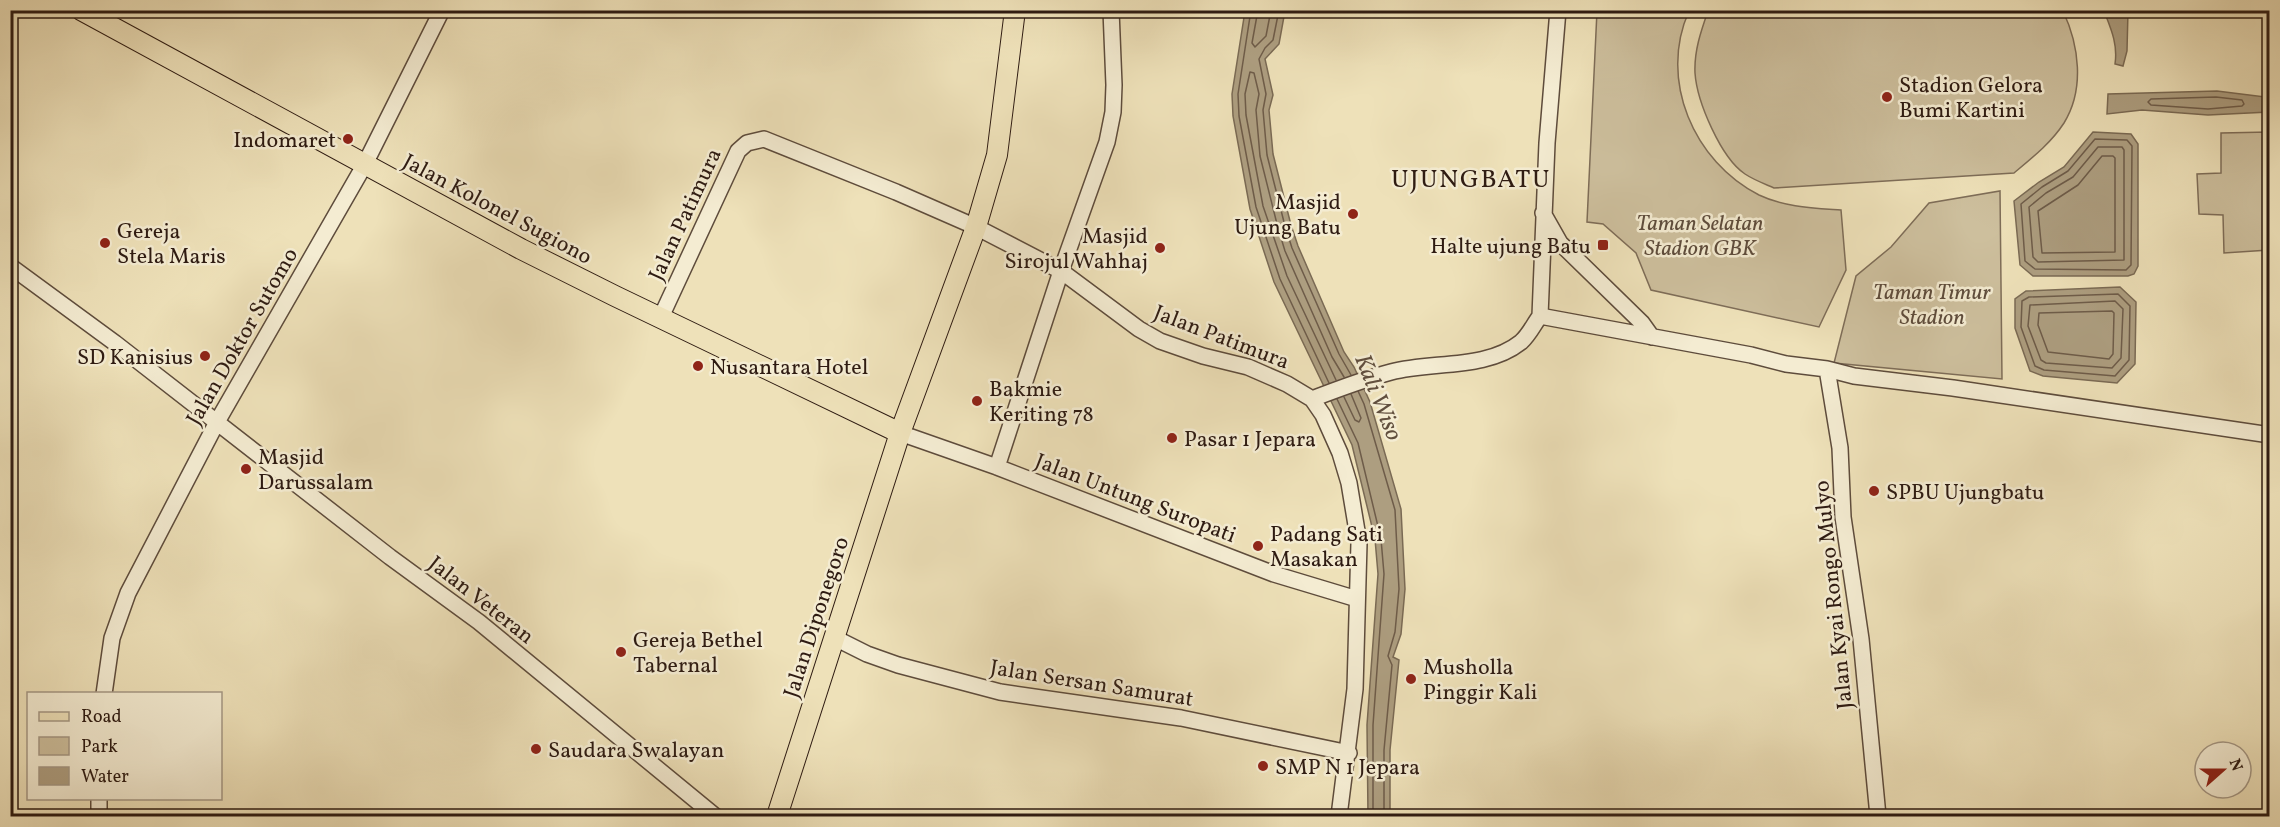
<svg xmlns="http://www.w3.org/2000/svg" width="2280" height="827" viewBox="0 0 2280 827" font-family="Vollkorn,serif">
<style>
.green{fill:#cdbf9d;stroke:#7e6d58;stroke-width:1.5}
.water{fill:#ad9e80;stroke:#7a6a54;stroke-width:1.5}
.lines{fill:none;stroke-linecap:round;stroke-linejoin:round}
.shore{stroke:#6e5c49;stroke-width:1.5}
.minor-casing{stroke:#5e4c3c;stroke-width:18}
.major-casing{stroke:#2e1b12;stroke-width:22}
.minor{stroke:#f4ecd2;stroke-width:15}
.major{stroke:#eee1b9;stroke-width:20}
.poi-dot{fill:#8f2418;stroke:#f4ecd2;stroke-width:2}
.labels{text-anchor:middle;stroke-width:5;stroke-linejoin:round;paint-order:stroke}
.poi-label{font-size:22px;fill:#2e1b12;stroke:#f4ecd2;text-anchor:start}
.street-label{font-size:22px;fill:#2e1b12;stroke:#f4ecd2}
.park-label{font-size:22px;font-style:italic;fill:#5e4c3c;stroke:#f4ecd2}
.water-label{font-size:24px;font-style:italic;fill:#614f3e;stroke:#f4ecd2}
.quarter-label{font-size:26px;letter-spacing:1.5px;fill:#2e1b12;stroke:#f4ecd2}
</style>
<rect width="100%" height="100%" fill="#eee1b9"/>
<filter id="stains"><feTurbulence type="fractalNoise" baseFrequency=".00333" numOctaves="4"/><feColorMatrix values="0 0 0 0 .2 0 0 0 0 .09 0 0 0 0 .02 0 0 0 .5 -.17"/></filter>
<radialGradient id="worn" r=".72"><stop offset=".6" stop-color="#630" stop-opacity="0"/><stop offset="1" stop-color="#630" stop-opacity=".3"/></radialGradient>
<path class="green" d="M1597 11H1689C1658 80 1694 162 1759 195 1784 207 1814 208 1841 210L1846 270 1819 327 1651 290 1636 253 1603 224 1587 222Z
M1708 11H2063C2079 45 2085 89 2064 123 2051 143 2032 158 2014 173L1774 188C1765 184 1754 180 1745 174 1721 158 1697 102 1695 73 1694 51 1701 31 1708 11Z
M2269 132V250L2224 253 2223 215 2199 214 2197 174 2221 173V133Z
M2000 191 2002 379 1834 363 1856 276 1891 247 1929 203Z"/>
<path class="water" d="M1245 11H1285L1279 44 1265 59 1273 95 1269 110 1273 154 1291 225 1298 246 1344 352 1354 367 1370 402 1401 509 1405 589 1401 634 1393 657 1399 660 1390 750V816H1368L1367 725 1378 574 1375 539 1352 445 1274 282 1250 209 1233 116 1232 94Z
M2104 11H2128L2127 51 2123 66 2115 64C2118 44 2111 29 2104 11Z
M2217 91 2265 97 2269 96V112L2208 115 2142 110 2107 114 2108 94Z
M2093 132 2131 134 2138 144V266L2134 274 2128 276H2033L2020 265 2014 201 2039 182 2064 167Z
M2120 287 2136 302 2135 364 2117 383 2043 376 2030 371 2015 328V299L2026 291Z"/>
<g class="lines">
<path class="shore" d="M1251 10 1238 94 1239 116 1256 207 1280 279 1329 383
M1258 10 1252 43 1255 47 1266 36 1271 10
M1279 10 1273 40 1265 48 1259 59 1266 94 1263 110 1267 155 1285 226 1292 248 1339 354 1351 375
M2216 97 2242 100 2244 104 2242 106 2208 109 2151 105 2148 102 2151 99Z
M2095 139 2127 140 2132 146 2131 265 2126 270 2035 269 2025 261 2021 204 2042 187 2068 171Z
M2098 147H2122L2124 150V260L2038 262 2033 257 2029 207 2046 193 2073 177Z
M2102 156H2113L2115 158V252L2042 253 2038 211 2078 185Z
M2118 294 2130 306 2129 360 2115 376 2044 370 2035 366 2021 327 2022 301 2029 297Z
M2115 301 2123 309 2121 358 2112 368 2046 363 2041 360 2028 326 2030 305Z
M2112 311 2114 313 2113 354 2109 359 2048 352 2038 325 2039 313Z
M1336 380 1287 276 1263 206 1246 115 1245 94 1250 72 1254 73 1259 94 1256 110 1260 156 1278 228 1285 251 1332 357 1344 377
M1358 391 1364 404 1395 510 1399 589 1395 632 1388 656 1392 665 1384 750V816
M1344 397 1355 420 1359 422 1361 418 1351 394
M1337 399 1358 443 1381 539 1384 574 1373 725V816"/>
<defs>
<path id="minor" d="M1543 213 1560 243 1642 323 1652 337
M10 266 115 343 390 557 479 622 715 816
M1540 316 1751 355 1786 364 1827 369 1840 448 1843 517 1861 639 1878 816
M661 317 738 151 747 143 764 139 896 192 976 227 1061 271 1139 329 1160 341 1203 356 1248 367 1287 384 1312 399 1323 415 1340 453 1349 483 1359 543 1355 689 1339 816
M1827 369 1854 376 1953 388 2270 435
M1312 399C1338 389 1364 379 1391 372 1433 361 1486 370 1521 342 1529 335 1534 324 1540 316L1547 143 1558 10
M900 433 997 467 1274 574 1357 599
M997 467 1061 271 1107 142 1113 112 1114 85 1111 10
M833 637 867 654 898 665 1000 692 1181 718 1349 753
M104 694 112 638 128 593 217 422 365 164 442 10
M99 816V798"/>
<path id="major" d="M81 10 521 249 615 296 900 433
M777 816 900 433 976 227 997 155 1015 10"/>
</defs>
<use href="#minor" class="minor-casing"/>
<use href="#major" class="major-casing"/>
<use href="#minor" class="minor"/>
<use href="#major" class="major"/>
</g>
<g class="poi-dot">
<circle cx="1887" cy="97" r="6"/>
<circle cx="348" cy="139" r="6"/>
<circle cx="1353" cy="214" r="6"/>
<circle cx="105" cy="243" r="6"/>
<rect x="1597" y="239" width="12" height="12" rx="3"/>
<circle cx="1160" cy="248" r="6"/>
<circle cx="205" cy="356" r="6"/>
<circle cx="698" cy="366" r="6"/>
<circle cx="977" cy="401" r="6"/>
<circle cx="1172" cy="438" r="6"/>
<circle cx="246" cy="469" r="6"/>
<circle cx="1874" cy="491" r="6"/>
<circle cx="1258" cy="546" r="6"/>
<circle cx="621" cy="652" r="6"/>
<circle cx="1411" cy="679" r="6"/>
<circle cx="536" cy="749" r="6"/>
<circle cx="1263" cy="766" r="6"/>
</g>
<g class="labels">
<g class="poi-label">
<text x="1899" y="92">Stadion Gelora<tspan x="1899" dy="25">Bumi Kartini</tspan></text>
<text x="336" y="147" text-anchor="end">Indomaret</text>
<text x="1341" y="209" text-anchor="end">Masjid<tspan x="1341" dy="25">Ujung Batu</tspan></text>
<text x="117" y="238">Gereja<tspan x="117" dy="25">Stela Maris</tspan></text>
<text x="1148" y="243" text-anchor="end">Masjid<tspan x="1148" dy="25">Sirojul Wahhaj</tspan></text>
<text x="1591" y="253" text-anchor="end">Halte ujung Batu</text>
<text x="193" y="364" text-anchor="end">SD Kanisius</text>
<text x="710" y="374">Nusantara Hotel</text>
<text x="989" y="396">Bakmie<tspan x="989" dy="25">Keriting 78</tspan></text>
<text x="1184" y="446">Pasar 1 Jepara</text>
<text x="258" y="464">Masjid<tspan x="258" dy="25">Darussalam</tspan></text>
<text x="1886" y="499">SPBU Ujungbatu</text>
<text x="1270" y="541">Padang Sati<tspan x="1270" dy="25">Masakan</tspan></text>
<text x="633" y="647">Gereja Bethel<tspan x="633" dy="25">Tabernal</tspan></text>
<text x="1423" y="674">Musholla<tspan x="1423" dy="25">Pinggir Kali</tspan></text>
<text x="548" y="757">Saudara Swalayan</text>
<text x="1275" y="774">SMP N 1 Jepara</text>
</g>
<g class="street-label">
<text transform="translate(498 208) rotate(28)" y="8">Jalan Kolonel Sugiono</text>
<text transform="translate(684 214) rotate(-65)" y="8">Jalan Patimura</text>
<text transform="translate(241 336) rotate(-60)" y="8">Jalan Doktor Sutomo</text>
<text transform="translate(1222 336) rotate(21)" y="8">Jalan Patimura</text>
<text transform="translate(1136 497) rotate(21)" y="8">Jalan Untung Suropati</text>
<text transform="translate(1832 595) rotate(-96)" y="8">Jalan Kyai Rongo Mulyo</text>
<text transform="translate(482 599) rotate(38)" y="8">Jalan Veteran</text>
<text transform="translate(815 617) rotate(-72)" y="8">Jalan Diponegoro</text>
<text transform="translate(1092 682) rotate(9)" y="8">Jalan Sersan Samurat</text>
</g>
<g class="park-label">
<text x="1700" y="230">Taman Selatan<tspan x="1700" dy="25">Stadion GBK</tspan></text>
<text x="1932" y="299">Taman Timur<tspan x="1932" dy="25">Stadion</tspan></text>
</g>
<g class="water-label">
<text transform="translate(1379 397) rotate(68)" y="8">Kali Wiso</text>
</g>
<g class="quarter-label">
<text x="1471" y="187">UJUNGBATU</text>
</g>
</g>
<rect width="2280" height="827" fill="none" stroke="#eee1b9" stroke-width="36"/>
<rect x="12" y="12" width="2256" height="803" fill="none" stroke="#2e1b12" stroke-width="3"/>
<rect x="18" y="18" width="2244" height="791" fill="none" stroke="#2e1b12" stroke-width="1.5"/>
<rect x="27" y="692" width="195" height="108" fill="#f4ecd2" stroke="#a59885" stroke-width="1.5"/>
<rect x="39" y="712" width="30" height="9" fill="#eee1b9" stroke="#a59885" stroke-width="1.5"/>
<text x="81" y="722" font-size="18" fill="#2e1b12">Road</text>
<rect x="39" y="737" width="30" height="18" fill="#cdbf9d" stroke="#a59885" stroke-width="1.5"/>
<text x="81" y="752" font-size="18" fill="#2e1b12">Park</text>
<rect x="39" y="767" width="30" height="18" fill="#ad9e80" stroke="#a59885" stroke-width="1.5"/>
<text x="81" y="782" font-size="18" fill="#2e1b12">Water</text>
<g transform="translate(2223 770) rotate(69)"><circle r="28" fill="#f4ecd2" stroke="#a59885" stroke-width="1.5"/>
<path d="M0-4.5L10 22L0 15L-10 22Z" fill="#8f2418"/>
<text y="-9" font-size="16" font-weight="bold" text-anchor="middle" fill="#2e1b12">N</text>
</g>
<rect width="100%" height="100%" filter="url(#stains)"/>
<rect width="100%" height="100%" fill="url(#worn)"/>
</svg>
